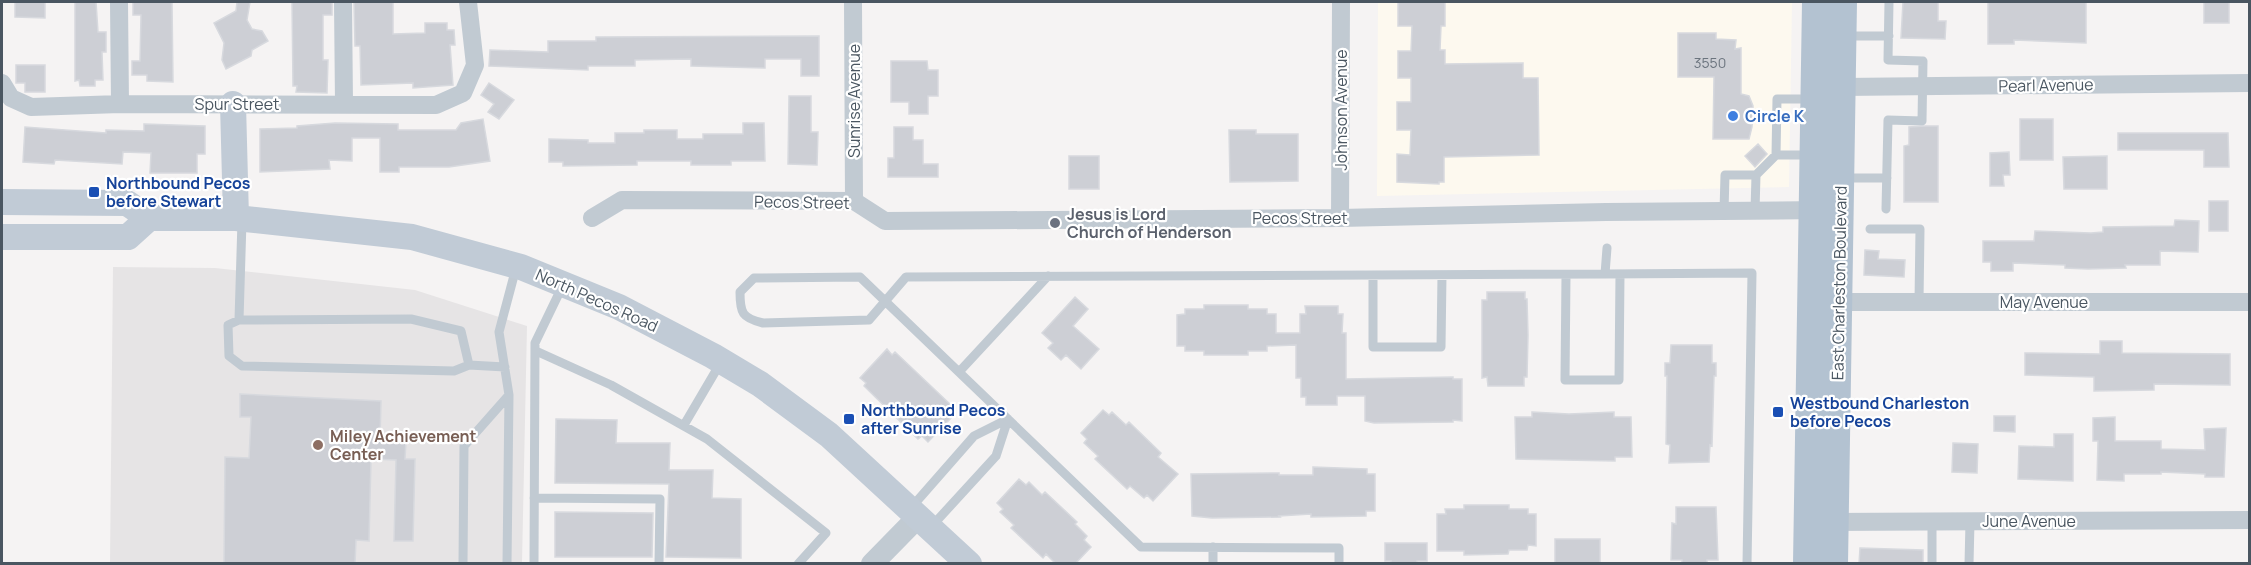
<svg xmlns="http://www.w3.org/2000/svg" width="2251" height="565" viewBox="0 0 2251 565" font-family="Manrope,sans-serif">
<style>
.commercial{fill:#fdf9ef}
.education{fill:#e6e4e5}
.building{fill:#cdcfd5;stroke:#d7d9de;stroke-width:1.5}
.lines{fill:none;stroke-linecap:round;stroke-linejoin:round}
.service{stroke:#c1cad2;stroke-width:9}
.minor{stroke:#c1cad2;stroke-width:18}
.tertiary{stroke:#c1cad2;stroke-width:22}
.secondary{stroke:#c1cbd6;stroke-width:26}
.primary{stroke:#b3c2d1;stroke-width:28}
.shop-dot{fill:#3f7fe0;stroke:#fff;stroke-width:2}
.transit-dot{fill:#1a4fb4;stroke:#fff;stroke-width:2}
.worship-dot{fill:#6b7280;stroke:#fff;stroke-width:2}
.education-dot{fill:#8d6e63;stroke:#fff;stroke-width:2}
.labels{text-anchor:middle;stroke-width:4.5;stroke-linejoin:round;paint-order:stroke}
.number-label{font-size:14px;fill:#6b747e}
.street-label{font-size:16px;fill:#4a5661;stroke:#fff}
.shop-label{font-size:16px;font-weight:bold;fill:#366cbe;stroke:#fff;text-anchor:start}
.transit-label{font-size:16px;font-weight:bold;fill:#164399;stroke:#fff;text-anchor:start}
.worship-label{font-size:16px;font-weight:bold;fill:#5b616d;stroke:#fff;text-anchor:start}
.education-label{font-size:16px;font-weight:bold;fill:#785e54;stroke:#fff;text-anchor:start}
</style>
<rect width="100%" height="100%" fill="#f5f3f3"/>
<path class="commercial" d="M1378 2H1792L1789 187 1377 196Z"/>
<path class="education" d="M113 267 215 268 415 290 527 326 522 563 110 564Z"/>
<path class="building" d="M15 2H45V18L15 17Z
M75 2H96L98 32H106V52H102L103 80H95V86H80L79 80 75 81Z
M133 2H172L173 82 147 81V75H132V61H140L141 15H133Z
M237 2H250L247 20 252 29 262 31 268 41 252 50 251 56 226 69 222 60 224 43 214 23 236 11Z
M292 2H332V15H323V60H328L327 93 296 92 297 86H293Z
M354 2H393V34L425 33V23H447V30H454L455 45H450L453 85 413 88V83L361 85 360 46H355Z
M1398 2H1445V26H1441L1440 50H1445V64L1523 63V78H1538L1539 155 1444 157V182H1439V184L1397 182V154L1410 155 1411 130H1397V102H1411V78H1398V51H1411L1412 26H1398Z
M1903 2H1938V21H1946L1945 39 1901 38Z
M1988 2H2086V43L2014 40V44H1988Z
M2204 2H2229V23H2204Z
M1678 33H1716V39L1736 40 1735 49 1741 48V94L1749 96 1753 106 1752 127 1749 139H1713L1714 77H1678Z
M819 36V76H801V59H765V68L691 66V59L635 60V66H588V70L489 66 490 50 548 52V41H596V37Z
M891 61H927L928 70H938V96H928V114H909V102H891Z
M16 65H45V92H25V83H16Z
M489 83 514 100 499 119 488 112 494 104 481 95Z
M789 96H811V132H818L817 165 788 164Z
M483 119 490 161 449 167H399V172H380V138H352V161L329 160 330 169 260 172V129L297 128V126L335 123 398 124V130H456L461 123Z
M2020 119H2053V160H2020Z
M743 123H764L765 161H731V165H691V161H637V165L563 166V162H549V139L588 140V143H615V133H644V130H677V139H703V134H743Z
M144 124 205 126V154H197V173H150L151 153 123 152 122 164 55 160 54 164 23 162 25 127 106 133V130L144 131Z
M1926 126H1938V202H1904V146L1909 145V127Z
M894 127H913V140H923V164H938V177H888V158H894Z
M1229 130H1256V134H1298V181L1230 182Z
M2118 133H2228L2229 167H2204V150H2118Z
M1758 144 1767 154 1755 167 1745 156Z
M2009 152 2010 175H2003L2004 186H1990V153Z
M1069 156H1099V189H1069Z
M2107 156V189H2064L2063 157Z
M2209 201H2228V231H2209Z
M2175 220 2199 221 2198 252 2160 251V265H2125L2126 268 2088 269 2065 268V265L2013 263V271H1991V262H1983V241H2034L2035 231 2091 233 2103 232V227L2174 226Z
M1865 250 1879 251 1878 259 1905 260 1904 277 1864 275Z
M1487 292H1525V299H1527L1528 335 1527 377H1524V386H1488L1487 377 1482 378V300H1487Z
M1075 297 1088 309 1073 326 1099 349 1081 369 1066 355 1061 360 1048 348 1053 343 1042 333Z
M1204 305H1248V309H1267V314H1276V333H1300V314H1306L1305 306H1338V314H1343L1342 333H1346V379L1453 377V379H1462V421L1453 420V422L1374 423 1365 421V396H1337V405H1306V397H1301V378H1296V345L1267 346V351H1248V355H1204V351H1185V346H1177V315L1185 314V309H1204Z
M2100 341H2122V353L2230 354V385L2154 384V390L2094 391V377L2025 375V353L2100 354Z
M1671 345H1712V363H1716V376H1714L1712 446 1710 445 1709 462 1669 463 1670 445 1666 444 1667 376H1665V363H1670Z
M887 349 892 355 895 352 951 405 947 410 953 416 928 442 922 436 918 439 864 386 866 383 860 378Z
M240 394 381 401 380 440 406 441 405 459H415L413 541H394L396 460 371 459 369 541 356 540 355 564H224L225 457 249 458 251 417H240Z
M1103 410 1109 415 1112 412 1126 425 1129 422 1161 453 1158 457 1178 474 1153 501 1147 495 1144 498 1130 486 1127 489 1095 459 1098 456 1084 443 1087 439 1081 433Z
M1532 412 1569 414 1614 412V417H1631L1632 457H1615V461L1516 459 1515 417H1532Z
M1994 416H2015V432L1994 431Z
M2115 417V441H2161V449L2205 450 2204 429 2226 428 2224 477H2205V474L2161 472V474H2124V481L2097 480 2098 441H2093V418Z
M556 419 617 420 616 443H670L669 470H713L712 498 741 499V558L666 557 669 484 555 483Z
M2054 434H2073V481L2018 479 2019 446 2054 447Z
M1953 443 1978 444 1977 473 1952 472Z
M1313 467 1367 469V474H1375V511H1366V516L1311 517V514L1279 516 1280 517 1212 518 1192 516 1191 474 1279 473V475H1313Z
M1019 479 1026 485 1029 482 1042 495 1045 492 1077 522 1075 524 1087 536 1084 540 1091 547 1075 564H1056L1046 554 1043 558 1011 528 1014 525 1000 512 1003 509 997 503Z
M1464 505H1509V509H1528V514H1536V546L1528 545 1527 550H1509L1508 554 1464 555V551H1437V514H1446L1445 509H1464Z
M1676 507H1716L1718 560H1707V564H1682V560H1671L1672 523 1676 524Z
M555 512 653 513 652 557H555Z
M1555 539H1600V564H1555Z
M1385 543H1427V561H1417V564H1390L1391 561H1385Z
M1860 548 1923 550V564H1859Z"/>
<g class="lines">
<path class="service" d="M1846 36H1889
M1810 99H1777L1776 155H1811
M1756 175 1776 155
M1844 178H1887
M1886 209 1888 120 1922 121 1923 61 1888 60 1889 2
M1724 211 1725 175H1756L1755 211
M1870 229H1920L1919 302
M1607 248 1605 274 1752 273 1747 564
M1373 275V347H1441L1442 275
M1566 275 1565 380H1619L1620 274
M239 320 228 325 229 356 242 366 454 371 469 365 461 331 411 319 239 320 242 221
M536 351 611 385 707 439 826 533 798 564
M469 365 505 367
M959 372 1048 276
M684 425 721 362
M534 498 660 499 659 564
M910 509 974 436 1008 419 996 456 931 527
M1213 547V564
M463 564 464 446 509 395
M507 564 509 395 499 332 516 268
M534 564 535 343 562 287
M1339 564V548L1141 547C1047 457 954 367 860 277L754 278 740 292C740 313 742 318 763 323L869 320 906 277 1605 274
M1932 564V522
M1969 564 1970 522"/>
<path class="minor" d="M119 2 120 104
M343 2 344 104
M853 2 854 201
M2 83 11 98 31 107 120 104 436 105 463 93 475 65 468 2
M1842 87 2250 83
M592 218 622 200 854 201 885 221 1340 218 1606 212 1823 210
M1340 218 1341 2
M1838 302H2250
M1825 522 2250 520"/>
<path class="tertiary" d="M872 564 919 516"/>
<path class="secondary" d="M233 104 236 218
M2 202 127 203 149 218H236L412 237 521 267 619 307 713 356 760 384 829 435 969 564
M2 237H128L149 218"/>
<path class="primary" d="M1807 564 1816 2
M1834 564 1843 2"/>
</g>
<circle class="shop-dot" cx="1733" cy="116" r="6"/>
<g class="transit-dot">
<rect x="88" y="186" width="12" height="12" rx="3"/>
<rect x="1772" y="406" width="12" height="12" rx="3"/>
<rect x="843" y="413" width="12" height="12" rx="3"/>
</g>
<circle class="worship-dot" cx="1055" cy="223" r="6"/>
<circle class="education-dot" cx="318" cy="445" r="6"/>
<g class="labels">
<g class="number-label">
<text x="1710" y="68">3550</text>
</g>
<g class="street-label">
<text transform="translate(2046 85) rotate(-1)" y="6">Pearl Avenue</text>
<text transform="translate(854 101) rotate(-90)" y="6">Sunrise Avenue</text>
<text x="237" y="110">Spur Street</text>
<text transform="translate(1341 110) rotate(-90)" y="6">Johnson Avenue</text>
<text transform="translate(802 202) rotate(1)" y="6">Pecos Street</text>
<text x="1300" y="224">Pecos Street</text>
<text transform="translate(1839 283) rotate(-89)" y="6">East Charleston Boulevard</text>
<text transform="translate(597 300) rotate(24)" y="6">North Pecos Road</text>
<text x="2044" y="308">May Avenue</text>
<text x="2029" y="527">June Avenue</text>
</g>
<g class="shop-label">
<text x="1745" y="122">Circle K</text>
</g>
<g class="transit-label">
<text x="106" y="189">Northbound Pecos<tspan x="106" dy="18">before Stewart</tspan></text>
<text x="1790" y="409">Westbound Charleston<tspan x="1790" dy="18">before Pecos</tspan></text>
<text x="861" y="416">Northbound Pecos<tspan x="861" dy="18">after Sunrise</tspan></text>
</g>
<g class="worship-label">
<text x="1067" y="220">Jesus is Lord<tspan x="1067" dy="18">Church of Henderson</tspan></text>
</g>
<g class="education-label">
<text x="330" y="442">Miley Achievement<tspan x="330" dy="18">Center</tspan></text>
</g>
</g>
<rect width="2251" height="565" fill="none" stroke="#4a5661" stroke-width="6"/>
</svg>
